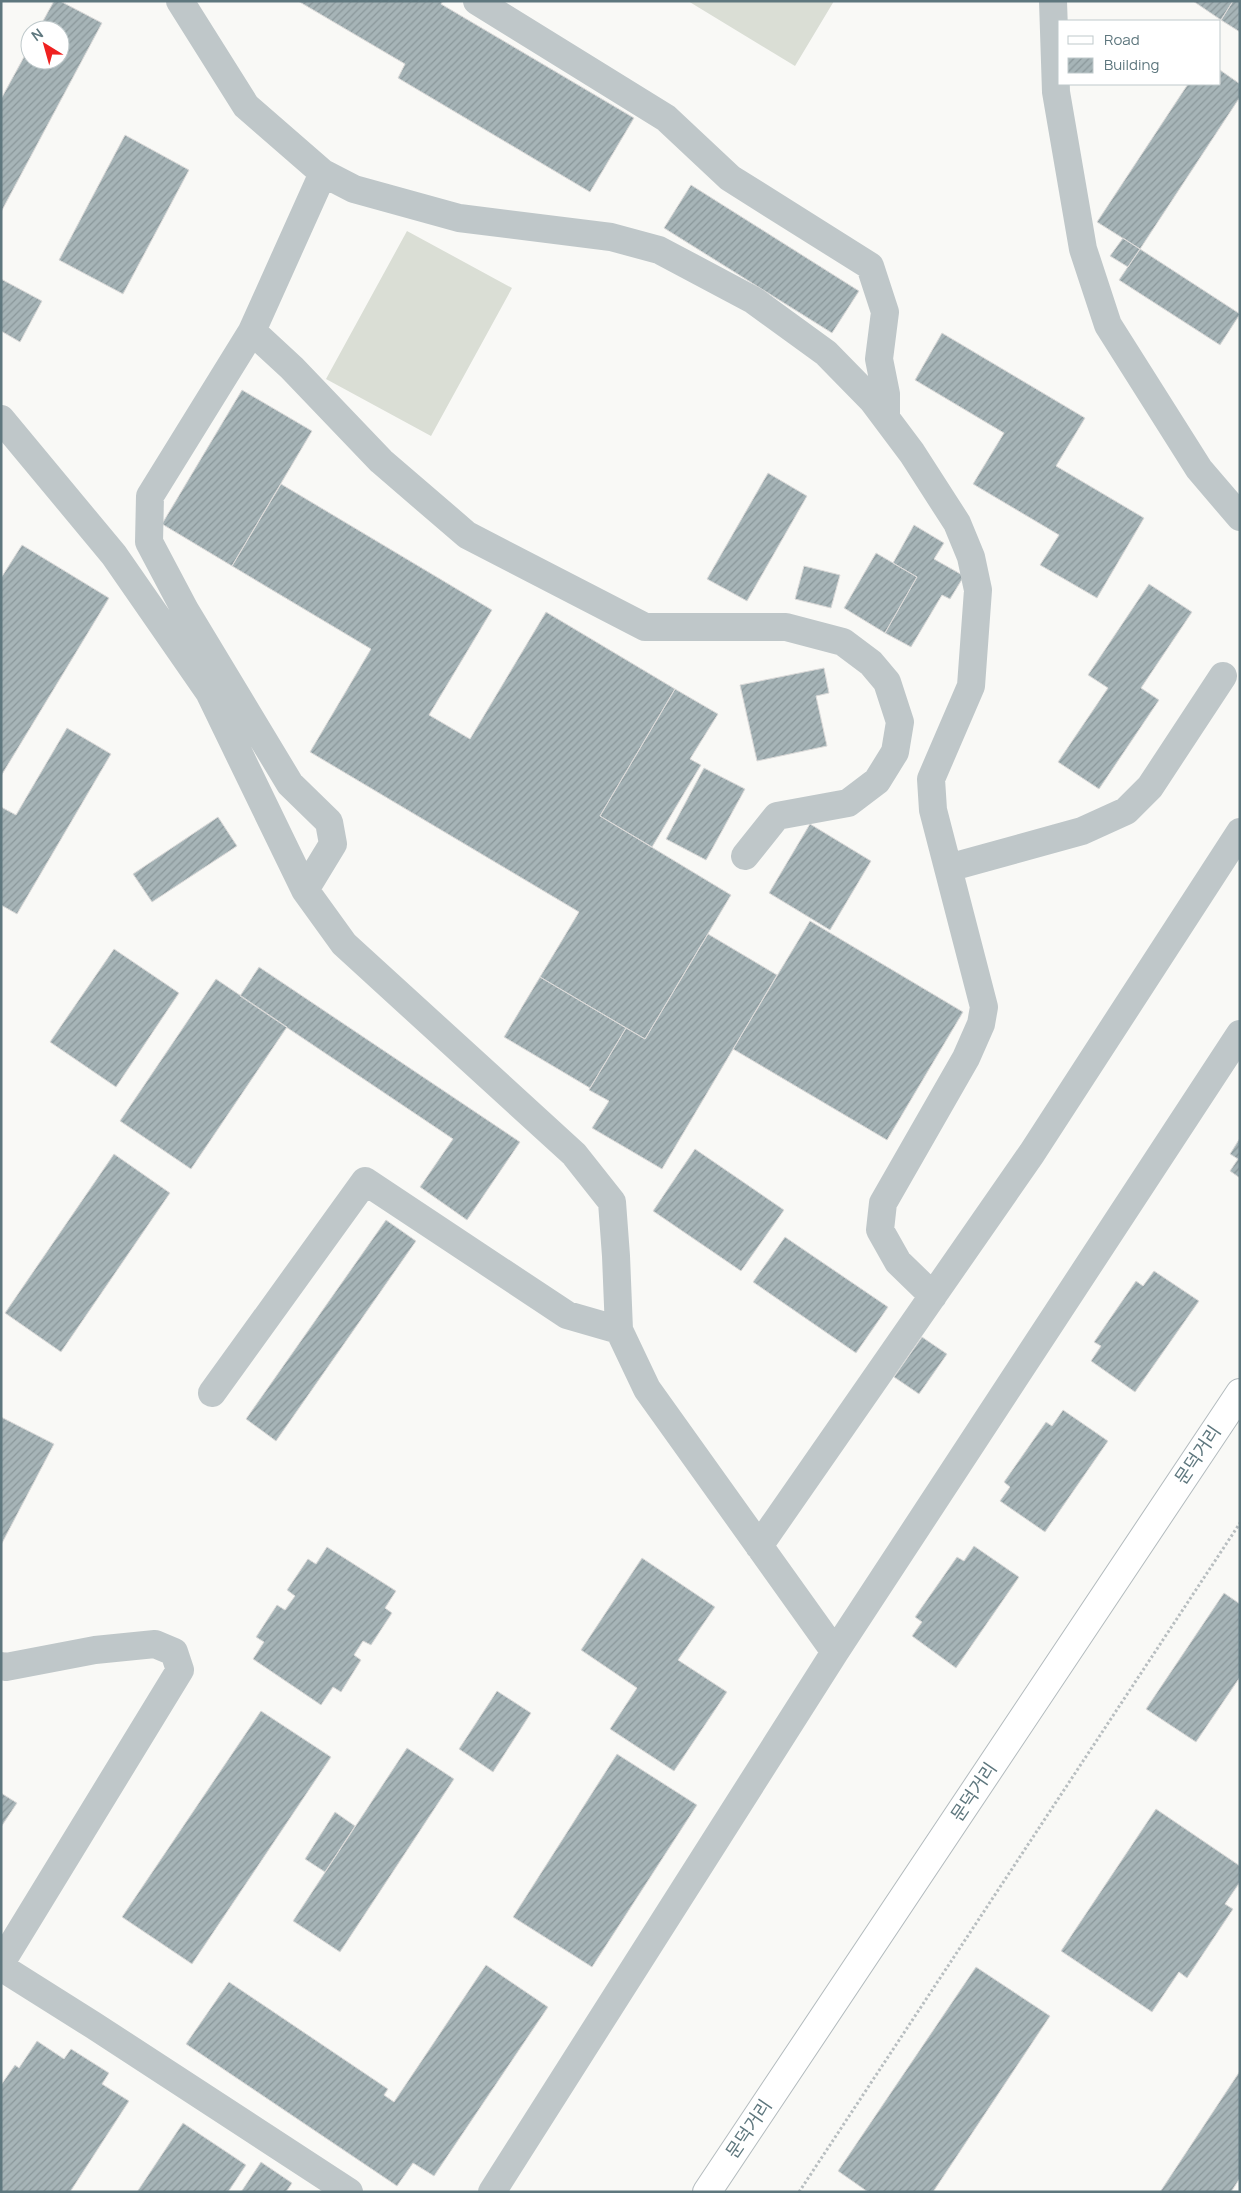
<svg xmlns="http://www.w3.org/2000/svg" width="1241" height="2193" viewBox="0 0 1241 2193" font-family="Manrope,'Noto Sans KR',sans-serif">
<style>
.pitch{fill:#daded5}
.building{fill:url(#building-hatch);stroke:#dbdad9}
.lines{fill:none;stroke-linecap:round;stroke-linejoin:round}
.major-casing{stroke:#b3bbbe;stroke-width:30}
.path{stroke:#b8bec0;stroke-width:3;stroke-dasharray:2.5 2.5;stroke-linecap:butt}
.minor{stroke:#bfc7c9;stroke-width:28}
.major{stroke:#fff;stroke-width:28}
.labels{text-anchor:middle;stroke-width:5;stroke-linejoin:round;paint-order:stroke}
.street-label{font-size:18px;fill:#5e777e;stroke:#fff}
</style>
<defs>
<pattern id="building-hatch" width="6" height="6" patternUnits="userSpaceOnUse" patternTransform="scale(1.25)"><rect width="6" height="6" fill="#a6b4b7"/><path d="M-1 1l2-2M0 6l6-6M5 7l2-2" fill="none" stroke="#8a979a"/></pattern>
</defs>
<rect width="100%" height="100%" fill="#f9f9f6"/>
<path class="pitch" d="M688 1H834L795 66Z
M407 231 512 288 431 436 326 379Z"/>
<path class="building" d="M54 1H60L102 23 1 212V99L30 46V60H60V30H38Z
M298 1H443L441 4 634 118 590 192 398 78 405 64Z
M1193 1H1233L1221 20Z
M1233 1H1240V32L1221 20Z
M1220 70 1240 84V97L1140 249 1097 222 1188 84H1220Z
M125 135 189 170 123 294 59 260Z
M691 185 859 291 832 333 664 228Z
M1123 238 1140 249 1128 267 1110 256Z
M1140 249 1240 314 1220 345 1119 280Z
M1 279 42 301 20 342 1 331Z
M942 333 1085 418 1056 466 1144 518 1097 598 1040 565 1059 535 973 484 1004 433 915 380Z
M242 390 312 431 232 566 162 524Z
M768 473 807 496 747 601 707 579Z
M281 484 492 610 429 715 470 739 546 612 675 689 600 816 731 895 645 1039 540 977 579 912 310 752 371 649 232 566Z
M914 525 944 543 934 559 964 576 950 599 942 595 911 647 885 633 917 577 893 563Z
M22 545 109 598 1 776V578Z
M876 553 917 577 885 633 844 608Z
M804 566 840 575 831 608 795 599Z
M1149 584 1192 612 1141 688 1159 700 1099 789 1058 762 1108 688 1088 675Z
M824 668 829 693 816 696 827 746 757 761 740 685Z
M675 689 718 714 690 759 701 765 652 847 600 816Z
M67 728 111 754 17 914 1 905V807L16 815Z
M704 768 745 789 706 860 666 839Z
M218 817 237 846 152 902 133 874Z
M810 824 871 861 830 930 769 893Z
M810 921 963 1012 887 1140 733 1049Z
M708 934 777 975 662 1169 592 1128 609 1101 589 1090 626 1028 645 1039Z
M114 949 179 993 116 1087 50 1042Z
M259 967 520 1142 467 1220 420 1187 453 1139 240 996Z
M540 977 626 1028 590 1088 504 1037Z
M216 979 287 1027 191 1169 120 1121Z
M1240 1138V1178L1230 1171 1238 1159 1230 1154Z
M695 1149 784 1210 741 1271 653 1211Z
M114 1154 170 1193 61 1352 5 1313Z
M386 1220 416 1241 276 1441 246 1419Z
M785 1237 888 1307 856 1353 753 1282Z
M1154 1271 1199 1301 1135 1392 1091 1361 1101 1346 1094 1342 1136 1281 1143 1286Z
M922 1337 947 1354 919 1394 894 1377Z
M1063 1410 1108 1441 1045 1532 1000 1501 1010 1487 1004 1482 1046 1422 1052 1426Z
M1 1417 54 1444 1 1545Z
M974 1546 1019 1577 956 1668 912 1636 922 1622 915 1617 957 1557 964 1561Z
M327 1547 396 1591 385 1608 392 1613 371 1645 363 1641 354 1655 361 1660 341 1692 333 1687 321 1705 253 1659 264 1642 256 1637 277 1605 285 1610 295 1596 287 1590 308 1559 316 1564Z
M642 1558 715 1607 678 1660 727 1692 674 1771 610 1729 637 1688 581 1650Z
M1224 1593 1240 1604V1677L1196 1742 1146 1709Z
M497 1691 531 1713 493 1772 459 1749Z
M261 1711 331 1757 192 1964 122 1917Z
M407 1748 454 1779 340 1952 293 1921Z
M617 1754 697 1805 592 1967 513 1917Z
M1 1793 17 1803 1 1827Z
M1156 1809 1240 1866V1882L1225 1904 1233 1909 1187 1978 1179 1972 1152 2012 1061 1951Z
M335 1812 355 1826 325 1872 305 1859Z
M486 1965 548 2007 434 2176 413 2163 397 2186 186 2044 229 1982 388 2089 384 2095 394 2102Z
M976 1967 1050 2016 933 2192H868L838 2171Z
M37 2041 64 2059 71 2049 109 2073 102 2084 129 2101 70 2192H1V2085L15 2065 19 2068Z
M1240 2071V2178L1231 2192H1160Z
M183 2123 246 2165 228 2192H137Z
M261 2162 292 2183 286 2192H241Z"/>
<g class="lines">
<defs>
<path id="major" d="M707 2192 1240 1393"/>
</defs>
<use href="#major" class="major-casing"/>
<path class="path" d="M799 2192 1240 1523"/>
<path class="minor" d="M180 1 246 106 323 173 354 189 459 218 611 237 659 250 753 300 826 353 873 401 912 453 957 523 971 557 978 590 971 686 931 779 933 810 984 1007 981 1024 966 1058 883 1203 880 1230 898 1262 933 1296
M477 1 666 118 730 178 870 266 885 312 879 359 886 394V417
M1053 1 1056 92 1083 249 1108 325 1199 469 1240 517
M252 331 292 368 381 461 467 535 645 627H786L843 642 871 663 887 682 900 722 895 752 877 781 848 803 777 816 745 856
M1 419 114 555 209 692 305 890 344 944 574 1154 612 1202 616 1256 619 1330 647 1389 835 1652
M948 868 1082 831 1126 811 1150 787 1223 676
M305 890 333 844 329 822 290 784 185 610 149 542 150 496 252 331 323 173
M212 1393 365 1181 567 1315 619 1330
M759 1546 1032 1153 1240 832
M1 1666 6 1667 95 1650 155 1644 174 1652 180 1670 1 1963
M1 1967 93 2025 349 2192
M492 2192 835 1652 1240 1034"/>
<use href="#major" class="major"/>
</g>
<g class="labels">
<g class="street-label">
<text transform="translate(1198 1455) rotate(-56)" y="6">문덕거리</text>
<text transform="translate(974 1792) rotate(-56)" y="6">문덕거리</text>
<text transform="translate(749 2129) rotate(-56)" y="6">문덕거리</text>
</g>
</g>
<rect width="1241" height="2193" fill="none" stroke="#5e777e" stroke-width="5"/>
<rect x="1058" y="20" width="162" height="65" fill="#ffffff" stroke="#bfc9cb"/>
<rect x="1068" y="36" width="25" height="8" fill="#ffffff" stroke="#bfc9cb"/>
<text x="1104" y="45" font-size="15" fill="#5e777e">Road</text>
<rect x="1068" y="58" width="25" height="15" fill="url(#building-hatch)" stroke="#bfc9cb"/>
<text x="1104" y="70" font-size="15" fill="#5e777e">Building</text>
<g transform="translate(45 45) rotate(323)"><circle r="24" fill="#ffffff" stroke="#bfc9cb"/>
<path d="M0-4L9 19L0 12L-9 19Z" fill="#ef2120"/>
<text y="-8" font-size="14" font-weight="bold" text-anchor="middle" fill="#5e777e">N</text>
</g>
</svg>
